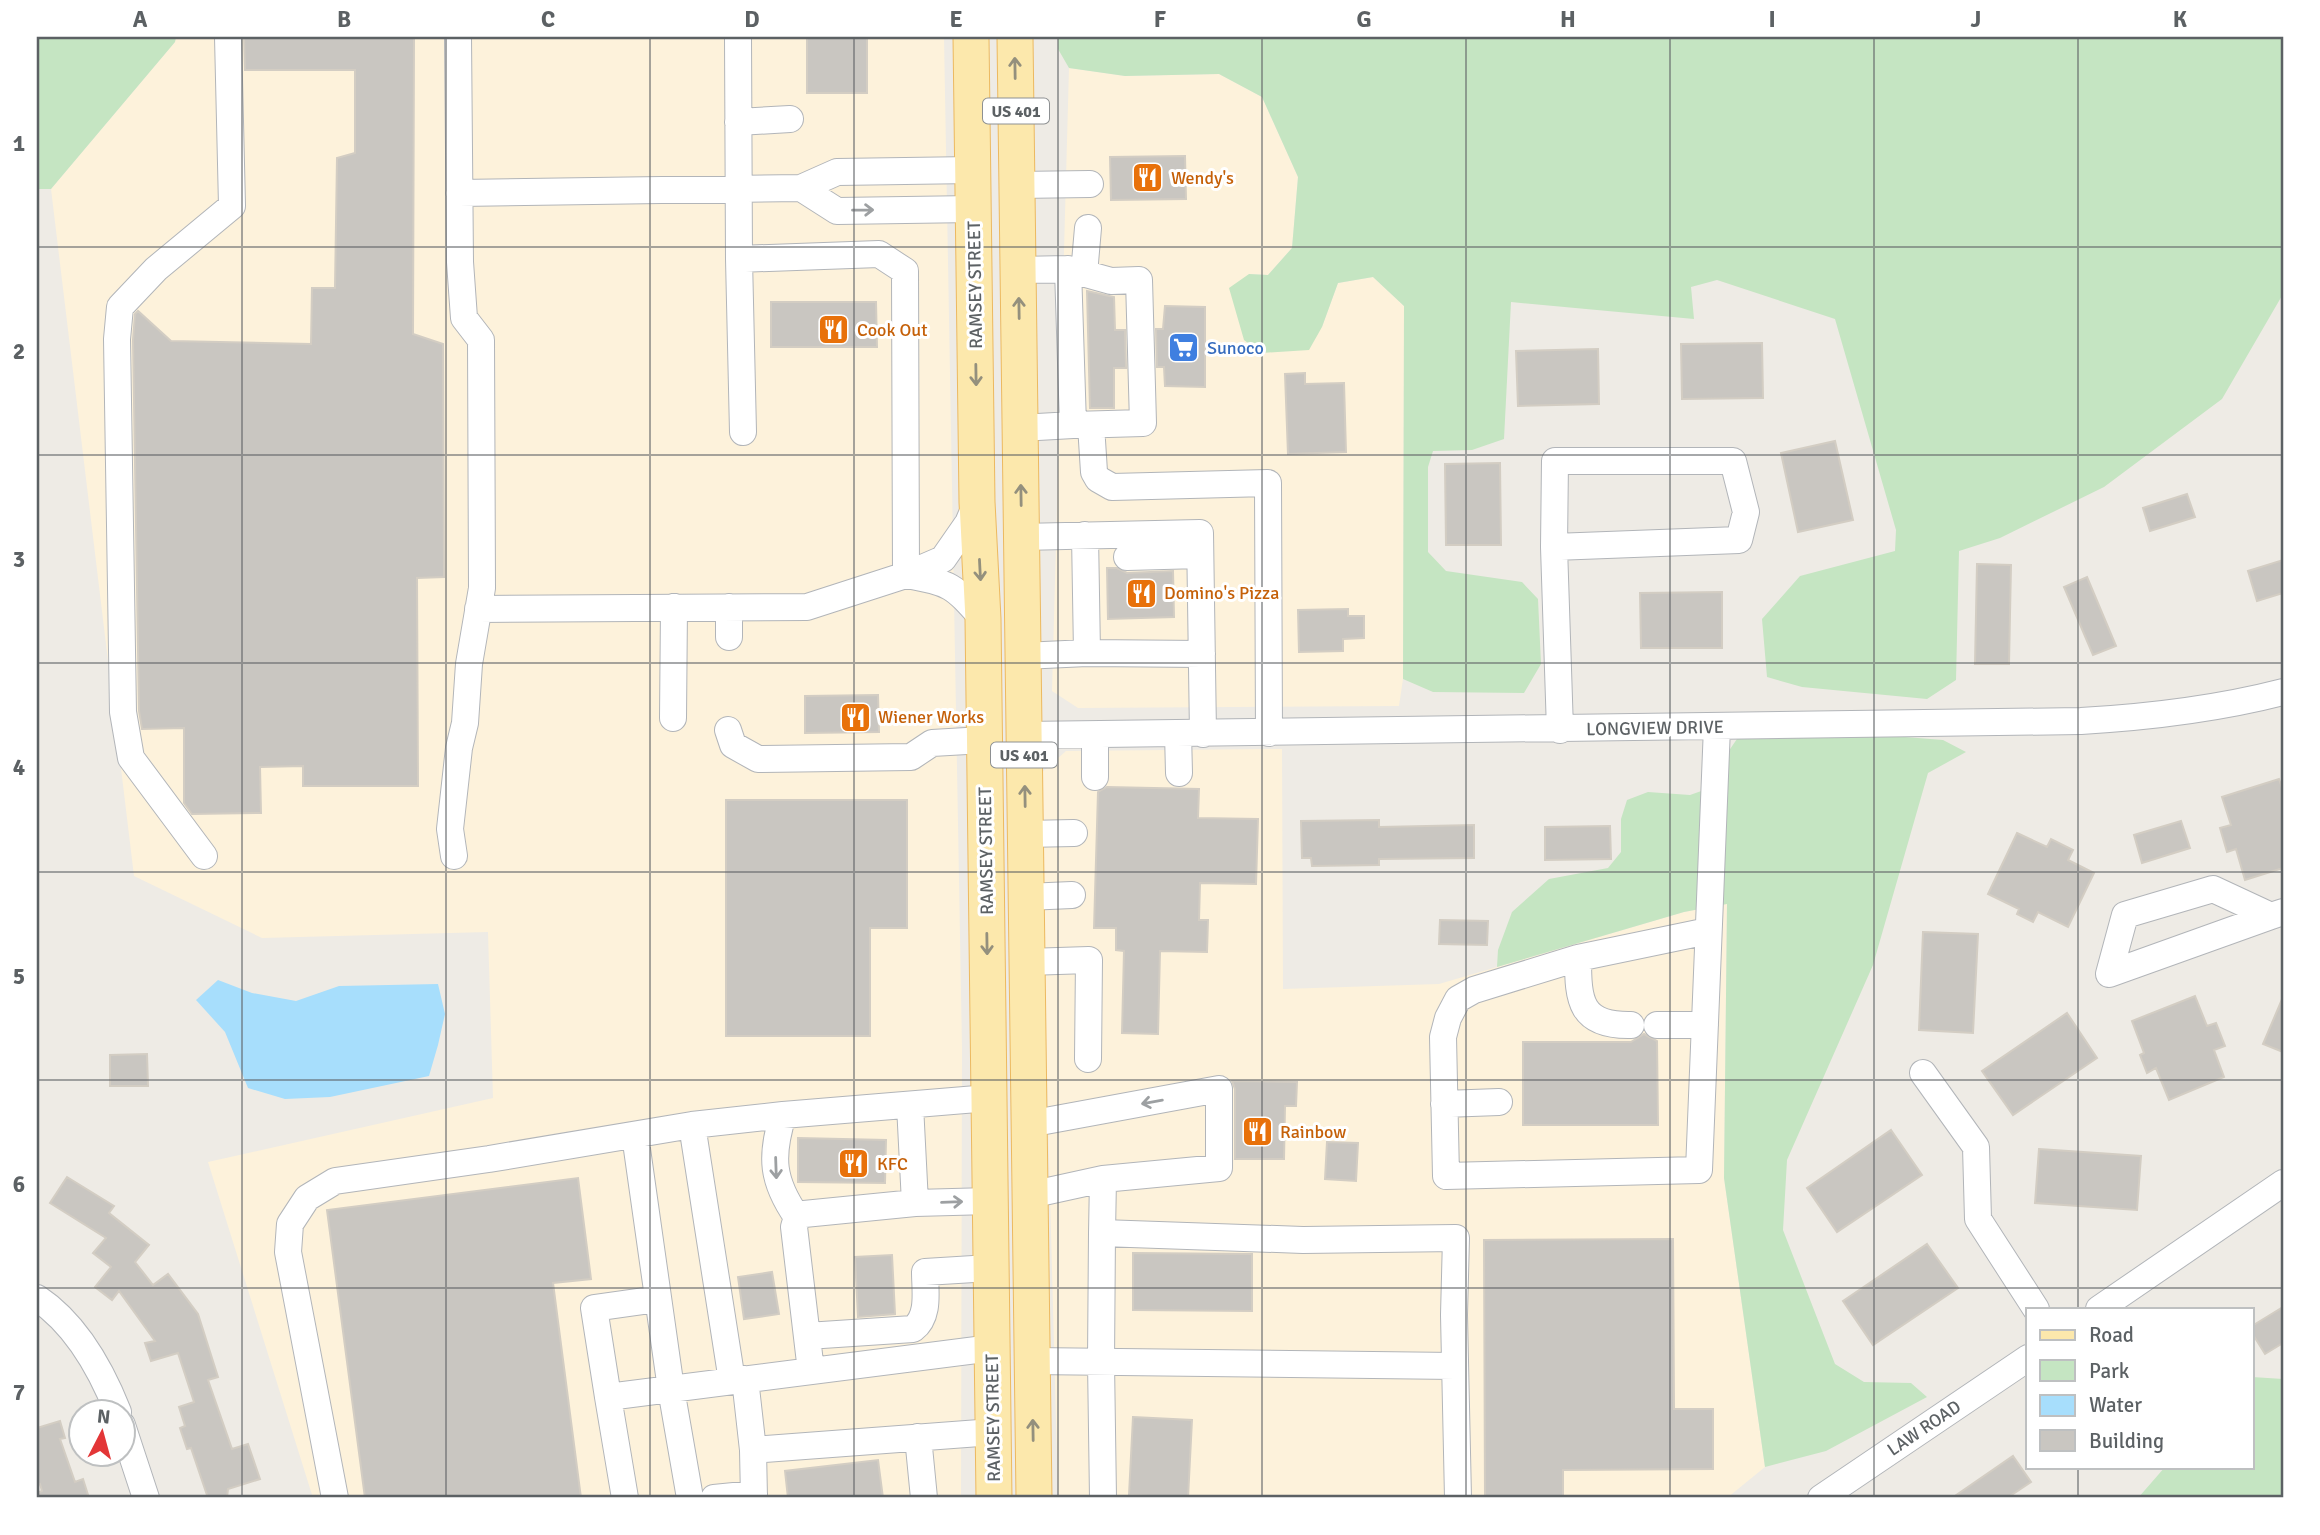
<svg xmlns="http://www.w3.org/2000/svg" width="2320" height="1535" viewBox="0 0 2320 1535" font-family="Signika,sans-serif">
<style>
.commercial{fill:#fdf2db}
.green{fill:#c5e5c2}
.water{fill:#a7defc}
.building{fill:#c9c6c1;stroke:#d3cdc3;stroke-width:2}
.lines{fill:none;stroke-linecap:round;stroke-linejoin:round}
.minor-casing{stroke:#b2b5b9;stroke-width:28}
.major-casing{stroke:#ecb960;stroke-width:37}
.minor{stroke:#fff;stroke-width:26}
.major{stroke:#fce8ac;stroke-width:35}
.oneway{stroke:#94907d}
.oneway2{stroke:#9da0a2}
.grid{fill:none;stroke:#5c6164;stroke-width:2;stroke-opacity:0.55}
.labels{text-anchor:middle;stroke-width:6;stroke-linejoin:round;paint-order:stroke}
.shield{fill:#fff;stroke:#8d9092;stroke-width:2}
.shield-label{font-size:16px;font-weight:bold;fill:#5c6164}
.food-label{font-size:18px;fill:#c56008;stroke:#fff;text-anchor:start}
.street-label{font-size:18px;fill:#5c6164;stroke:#fff}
.shop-label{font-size:18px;fill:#366cbe;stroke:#fff;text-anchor:start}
.neatline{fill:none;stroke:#5c6164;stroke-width:2.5}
.grid-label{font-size:23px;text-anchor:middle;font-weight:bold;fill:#5c6164}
</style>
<rect width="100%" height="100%" fill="#eeebe5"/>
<path class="commercial" d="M176 37H944L962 1048 961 1498H313L208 1162 493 1098 488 932 262 938 134 876 51 189 175 42Z
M1069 68 1125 76 1219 74 1262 97 1298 177 1292 248 1268 275 1249 274 1322 327 1338 283 1373 277 1404 306 1403 679 1399 706 1078 708 1052 691Z
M1282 749 1283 989 1439 984 1684 912 1727 903 1724 1178 1765 1467 1727 1498H1058L1039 775 1066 751Z"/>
<path class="green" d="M37 37H176L175 42 51 189H37Z
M1058 37H2283V294L2222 399 2104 487 2000 538 1959 551 1956 680 1927 699 1802 687 1767 677 1762 619 1800 576 1895 551 1896 530 1835 319 1717 280 1691 287 1694 319 1511 302 1504 439 1472 450 1433 451 1428 467V552L1446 571 1522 582 1538 599 1541 664 1524 693 1433 692 1403 679 1404 306 1373 277 1338 283 1322 327 1309 350 1261 353 1244 340 1229 288 1249 274 1268 275 1292 248 1298 177 1262 97 1219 74 1125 76 1069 68 1058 49Z
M1739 736 1905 737 1943 740 1966 752 1928 773 1873 965 1787 1160 1783 1230 1835 1364 1864 1382 1911 1383 1927 1397 1826 1451 1765 1467 1724 1178 1727 904 1684 912 1497 967 1498 950 1512 912 1549 879 1608 868 1621 852V819L1627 800 1648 792 1690 795 1724 783 1726 755Z
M2252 1377 2283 1379V1498H2138L2165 1467H2252Z"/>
<path class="water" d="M218 980 252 993 296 1001 339 986 438 984 445 1014 438 1045 429 1076 330 1097 285 1099 248 1088 225 1032 196 1000Z"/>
<path class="building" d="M244 37H414L413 334 443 344 444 577 417 578 418 786H303V766L260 767 261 813 192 814 184 803V728L142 729 139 711 133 340 135 314 138 311 171 341 311 344 312 288H335L337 158 355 153V70H245Z
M807 37H867V93H807Z
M1185 156 1186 199 1111 200 1110 157Z
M1087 291 1114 297 1115 330H1125L1126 368H1114V408H1090Z
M771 302H876L877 347H771Z
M1165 306 1205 307V387L1165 386 1164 367H1157L1156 329H1163Z
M1762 343 1763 398 1682 399 1681 344Z
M1598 349 1599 404 1518 406 1516 351Z
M1305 373V384L1344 383 1346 452 1288 454 1285 374Z
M1835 441 1853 520 1798 532 1781 453Z
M1500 463 1501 545H1446L1445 464Z
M2187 494 2195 517 2150 531 2143 508Z
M2283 560V593L2257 601 2248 571Z
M1977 564 2011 565 2009 664H1975Z
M1107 568H1117L1127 573 1173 571 1174 617 1108 619Z
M2087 577 2116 646 2093 655 2064 587Z
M1722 592V648H1641L1640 593Z
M1348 609V616H1364V638L1343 639V651L1299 652 1298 610Z
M878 695 879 732 805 733V696Z
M2279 779 2283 791V868L2245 880 2236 849 2227 852 2220 828 2231 825 2222 797Z
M1107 787 1199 789 1198 818 1258 819 1256 884 1200 883 1199 920H1208L1207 952 1160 951 1158 1034 1122 1033 1124 951 1116 950V928H1094L1098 792Z
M726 800H907V928H870V1036H726Z
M1379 820V827L1474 825V858L1379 859V865L1312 866 1311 858H1302L1301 821Z
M2181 821 2190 848 2142 863 2134 835Z
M1610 826 1611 859 1545 860V827Z
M2017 833 2047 847 2051 839 2073 850 2068 860 2094 873 2068 927 2038 912 2033 922 2017 914 2019 909 1988 894Z
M1440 920 1488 921 1487 945 1439 944Z
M1923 932 1978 934 1973 1033 1919 1030Z
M2195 996 2207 1026 2216 1023 2225 1046 2214 1050 2224 1077 2169 1100 2156 1068 2147 1073 2140 1055 2144 1053 2132 1021Z
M2283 997V1052L2263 1044Z
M2067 1013 2097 1058 2013 1115 1982 1071Z
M1644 1034 1657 1041 1658 1125H1523V1042H1631Z
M147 1054 148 1086H110V1055Z
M1232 1081 1297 1082 1296 1106H1285L1284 1159H1235V1089Z
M1891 1130 1922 1175 1837 1232 1807 1188Z
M798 1138 886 1140 885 1183 798 1182Z
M1327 1142 1358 1143 1356 1181 1325 1179Z
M2039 1149 2141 1156 2137 1210 2035 1203Z
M67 1177 114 1206 109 1213 149 1245 135 1262 153 1285 168 1274 198 1314 218 1377 208 1380 232 1449 248 1444 260 1479 228 1489 227 1498H208L191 1448 187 1449 180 1428 185 1426 179 1407 194 1402 178 1353 151 1361 145 1343 155 1341 119 1291 112 1300 95 1287 111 1267 93 1253 106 1238 50 1203Z
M578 1178 591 1279 553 1283 581 1498H365L327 1210Z
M1673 1239 1674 1409H1713V1469L1563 1470V1498H1485L1484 1240Z
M1927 1244 1958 1288 1873 1345 1843 1301Z
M1133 1253 1252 1254V1311L1133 1310Z
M892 1255 895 1314 858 1317 855 1257Z
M772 1272 779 1314 744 1319 738 1277Z
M2283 1307V1343L2265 1354 2252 1333V1326Z
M1133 1417 1192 1420 1188 1498 1129 1495Z
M60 1421 65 1438 60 1439 75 1482 83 1479 89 1498H37V1493L42 1491 40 1484 37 1485V1428Z
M2013 1456 2031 1482 2007 1498H1952Z
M878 1460 883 1498H788L785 1471Z"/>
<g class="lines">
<defs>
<path id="minor" d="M738 37 739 259 879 254 905 271 906 575
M738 122 790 119
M1017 185 1090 184
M801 188 837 211 974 209
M459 193 801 188 837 172 973 170
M739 259 743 432
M1018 270 1068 269 1111 281 1139 280 1143 423 1073 425 1068 269
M1084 274 1088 228
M1091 425 1094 472 1098 479 1112 487 1268 483 1269 733
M1020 428 1073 425
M1085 535 1087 653 1202 654
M1021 537 1200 533 1203 734
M1554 547 1555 461H1733L1746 512 1739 540 1554 547 1560 730
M1127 557 1200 555
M906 575C951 583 953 585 983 619
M478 609 807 607 906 575 943 559 968 523 977 502
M729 637V607
M1023 656 1087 653
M673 718 674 607
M728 730 733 745 758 759 911 757 932 743 984 740
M1178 733 1179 773
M1024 735 2081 721C2150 717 2217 709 2283 692
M1095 777V735
M1025 834 1074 833
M204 856 131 758 123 712 117 339 120 307 156 269 232 206 228 37
M454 856 450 829 459 748 465 723 469 664 482 588 481 340 464 318 460 262 458 37
M1026 897 1072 895
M2271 916 2213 889 2125 915 2109 974 2271 916 2283 912
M1708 931 1578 958 1474 990 1458 999 1448 1018 1443 1037 1446 1176 1699 1170 1717 727
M1578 958C1578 1001 1580 1026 1631 1025
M1027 962 1089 960 1088 1059
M1657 1025H1705
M1923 1073 1976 1147 1978 1219 2036 1309
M1444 1104 1499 1102
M910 1105 915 1203
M783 1115C770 1157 772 1181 797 1217
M1029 1124 1219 1089V1168L1103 1179 1030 1195
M692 1125 732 1381
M635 1135 671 1389 690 1498
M1102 1233 1103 1179
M37 1298C76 1324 101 1369 118 1412
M2099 1309 2283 1183
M807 1336 913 1329C930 1316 925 1291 925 1272L990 1268
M1032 1361 1455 1366
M811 1371 794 1227 797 1217 804 1214 915 1203 990 1201
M745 1379 753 1450 754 1498
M608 1397 594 1308 658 1299
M122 1425 146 1498
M918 1437 924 1498
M753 1450 993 1432
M335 1498 288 1252 290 1224 307 1198 335 1181 489 1159 692 1125 783 1115 989 1098
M625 1498 608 1397 992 1348
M714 1498 754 1494
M1103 1498 1101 1362 1102 1233 1303 1240 1456 1238 1454 1315 1458 1498
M1821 1498 2028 1358"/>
<path id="major" d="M971 37 977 502 983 619 994 1498
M1015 37 1034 1498"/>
</defs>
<use href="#minor" class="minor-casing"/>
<use href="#major" class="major-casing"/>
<use href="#minor" class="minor"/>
<use href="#major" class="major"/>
</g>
<defs><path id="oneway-shaft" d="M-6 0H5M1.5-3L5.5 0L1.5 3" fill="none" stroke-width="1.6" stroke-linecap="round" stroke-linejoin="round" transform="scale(1.75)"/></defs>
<g class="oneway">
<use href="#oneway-shaft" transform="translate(1015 68) rotate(-91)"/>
<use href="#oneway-shaft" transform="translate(1019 308) rotate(-91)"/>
<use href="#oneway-shaft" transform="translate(976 375) rotate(89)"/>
<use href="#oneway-shaft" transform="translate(1021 495) rotate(-91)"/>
<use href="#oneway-shaft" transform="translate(980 570) rotate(87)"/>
<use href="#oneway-shaft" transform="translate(1025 796) rotate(-91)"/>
<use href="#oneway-shaft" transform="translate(987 944) rotate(89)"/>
<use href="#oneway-shaft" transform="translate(1033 1430) rotate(-91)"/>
</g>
<g class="oneway2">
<use href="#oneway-shaft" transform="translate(863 210) rotate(-1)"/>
<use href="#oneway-shaft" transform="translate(1152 1102) rotate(170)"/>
<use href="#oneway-shaft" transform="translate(776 1168) rotate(88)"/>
<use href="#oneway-shaft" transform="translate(952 1202) rotate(-2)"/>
</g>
<path class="grid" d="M242 37V1498M446 37V1498M650 37V1498M854 37V1498M1058 37V1498M1262 37V1498M1466 37V1498M1670 37V1498M1874 37V1498M2078 37V1309M37 247H2283M37 455H2283M37 663H2283M37 872H2283M37 1080H2283M37 1288H2283M2078 1467V1498"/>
<defs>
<symbol id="restaurant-square" viewBox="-11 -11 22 22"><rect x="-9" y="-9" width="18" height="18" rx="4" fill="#e8710a" stroke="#fff"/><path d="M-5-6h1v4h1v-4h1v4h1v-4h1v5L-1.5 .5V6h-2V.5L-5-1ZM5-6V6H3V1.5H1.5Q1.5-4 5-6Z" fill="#fff"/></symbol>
<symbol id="supermarket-square" viewBox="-11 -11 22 22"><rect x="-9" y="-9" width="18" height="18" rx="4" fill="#3f7fe0" stroke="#fff"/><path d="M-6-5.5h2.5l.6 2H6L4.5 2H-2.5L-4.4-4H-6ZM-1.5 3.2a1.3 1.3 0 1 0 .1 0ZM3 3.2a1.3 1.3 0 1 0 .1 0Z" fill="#fff"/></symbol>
</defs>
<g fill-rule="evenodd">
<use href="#restaurant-square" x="1130" y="160" width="35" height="35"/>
<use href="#restaurant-square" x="816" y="312" width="35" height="35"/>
<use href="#supermarket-square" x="1166" y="330" width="35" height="35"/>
<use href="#restaurant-square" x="1124" y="576" width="35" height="35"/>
<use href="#restaurant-square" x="838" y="700" width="35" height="35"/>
<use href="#restaurant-square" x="1240" y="1114" width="35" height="35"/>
<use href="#restaurant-square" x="836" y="1146" width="35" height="35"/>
</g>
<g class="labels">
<g class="shield">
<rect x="983" y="98.5" width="66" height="25" rx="5"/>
<rect x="991" y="742.5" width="66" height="25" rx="5"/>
</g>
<g class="shield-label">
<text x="1016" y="117">US 401</text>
<text x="1024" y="761">US 401</text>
</g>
<g class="food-label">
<text x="1171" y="184">Wendy's</text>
<text x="857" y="336">Cook Out</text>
<text x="1164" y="599">Domino's Pizza</text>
<text x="878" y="723">Wiener Works</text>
<text x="1280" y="1138">Rainbow</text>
<text x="877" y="1170">KFC</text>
</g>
<g class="street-label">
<text transform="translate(975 285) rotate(-91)" y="6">RAMSEY STREET</text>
<text transform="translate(1655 728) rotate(-1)" y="6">LONGVIEW DRIVE</text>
<text transform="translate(986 851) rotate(-91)" y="6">RAMSEY STREET</text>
<text transform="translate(993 1418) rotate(-91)" y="6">RAMSEY STREET</text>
<text transform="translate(1924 1428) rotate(-34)" y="6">LAW ROAD</text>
</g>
<g class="shop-label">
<text x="1207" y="354">Sunoco</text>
</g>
</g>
<rect width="2320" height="1535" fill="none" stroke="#ffffff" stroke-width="77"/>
<rect x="2026" y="1308" width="228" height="161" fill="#ffffff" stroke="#bec0c1" stroke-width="2"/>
<rect x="2040" y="1330" width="35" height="10" fill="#fce8ac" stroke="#bec0c1" stroke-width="2"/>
<text x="2089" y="1342" font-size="21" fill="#5c6164">Road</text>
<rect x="2040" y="1360" width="35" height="21" fill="#c5e5c2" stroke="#bec0c1" stroke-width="2"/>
<text x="2089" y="1378" font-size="21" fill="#5c6164">Park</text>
<rect x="2040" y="1395" width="35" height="21" fill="#a7defc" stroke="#bec0c1" stroke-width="2"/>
<text x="2089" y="1412" font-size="21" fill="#5c6164">Water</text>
<rect x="2040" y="1430" width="35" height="21" fill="#c9c6c1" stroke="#bec0c1" stroke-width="2"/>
<text x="2089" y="1448" font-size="21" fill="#5c6164">Building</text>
<g transform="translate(102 1433) rotate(6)"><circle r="33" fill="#ffffff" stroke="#bec0c1" stroke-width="2"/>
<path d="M0-5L12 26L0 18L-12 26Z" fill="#e33637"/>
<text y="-10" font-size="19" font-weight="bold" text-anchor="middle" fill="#5c6164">N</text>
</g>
<rect x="38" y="38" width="2244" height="1458" class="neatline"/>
<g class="grid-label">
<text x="140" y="27">A</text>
<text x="344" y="27">B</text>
<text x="548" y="27">C</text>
<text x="752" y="27">D</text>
<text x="956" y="27">E</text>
<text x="1160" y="27">F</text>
<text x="1364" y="27">G</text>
<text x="1568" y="27">H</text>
<text x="1772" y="27">I</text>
<text x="1976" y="27">J</text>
<text x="2180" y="27">K</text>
<text x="19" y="151">1</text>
<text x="19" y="359">2</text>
<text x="19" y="567">3</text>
<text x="19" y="775">4</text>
<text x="19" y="984">5</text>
<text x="19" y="1192">6</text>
<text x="19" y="1400">7</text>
</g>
</svg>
